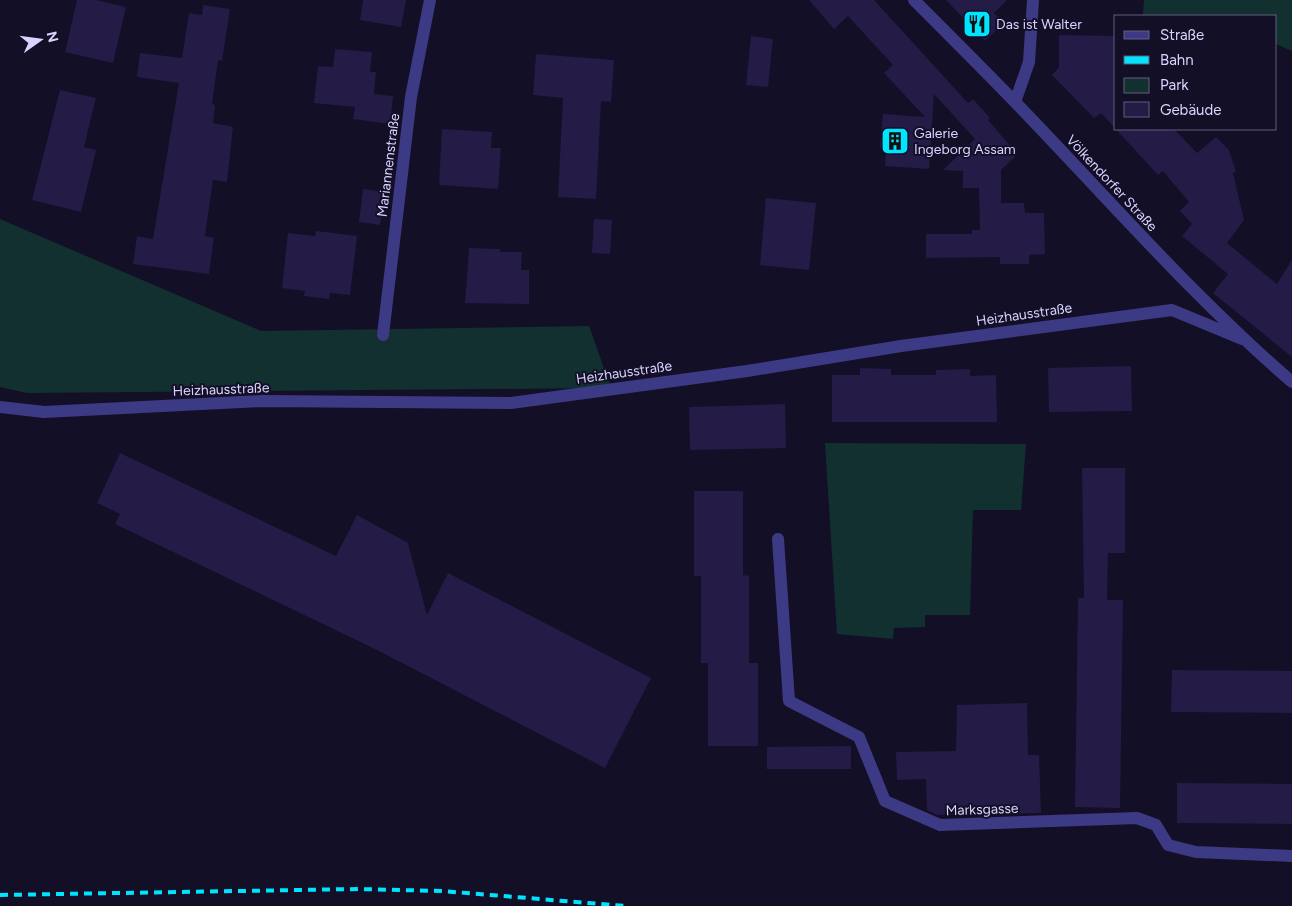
<svg xmlns="http://www.w3.org/2000/svg" width="1292" height="906" viewBox="0 0 1292 906" font-family="Figtree,sans-serif">
<style>
.green{fill:#12302f}
.building{fill:#241b47}
.lines{fill:none;stroke-linecap:round;stroke-linejoin:round}
.minor{stroke:#3d3a85;stroke-width:12}
.rail{stroke:#00e5ff;stroke-width:4;stroke-dasharray:8 6;stroke-linecap:butt}
.labels{text-anchor:middle;stroke-width:4;stroke-linejoin:round;paint-order:stroke}
.poi-label{font-size:14px;fill:#d9d4ff;stroke:#130f26;text-anchor:start}
.street-label{font-size:14px;fill:#d9d4ff;stroke:#130f26}
</style>
<rect width="100%" height="100%" fill="#130f26"/>
<path class="green" d="M1144 0H1292V51L1276 44V16L1143 15Z
M0 219 261 331 589 326 611 388 27 393 0 387Z
M825 443 1026 444 1021 510H973L970 615H925V627L894 628 893 639 837 634Z"/>
<path class="building" d="M77 0H96L126 7 113 63 65 52Z
M363 0H406L401 27 360 20Z
M809 0H874L968 103 973 99 990 118 988 120 1012 148 1009 151 1015 157 1001 170V203H1024L1025 213H1044L1045 254 1029 255V264H1000V257L926 258V234H972V230H980L979 188H963V171L943 170 975 139 934 94 929 169 885 166 886 147H880L883 114 925 117 884 73 893 65 848 16 834 29Z
M946 0H1007L994 13 1004 23 985 41Z
M203 5 230 9 222 61 218 60 212 104 215 105 213 123 233 127 227 182 213 180 205 236 214 238 209 274 133 264 137 236 153 239 179 83 137 77 140 53 182 58 189 13 202 15Z
M1059 35 1116 36V129H1174L1197 153 1216 137 1229 150 1236 172 1233 173 1244 220 1227 243 1277 284 1292 260V357L1213 293 1228 274 1182 236 1192 224 1180 211 1189 202 1163 171 1158 175 1101 113 1094 118 1052 75 1059 67Z
M751 36 773 39 768 87 746 85Z
M335 49 372 52 370 72H376L374 94 393 96 390 124 353 119 355 107 314 103 318 66 333 67Z
M536 54 614 60 611 102 601 101 596 199 558 197 563 98 533 95Z
M60 90 96 98 84 147 96 150 81 212 32 200Z
M442 129 492 132 491 148H501L498 189 439 185Z
M363 189 385 192 380 225 359 222Z
M766 198 816 203 809 270 760 265Z
M594 219 612 220 610 254 592 253Z
M316 231 357 236 350 295 330 293 329 299 304 296 305 291 282 288 288 233 315 236Z
M469 248 500 249V252H522L521 270H529V304L465 303Z
M1131 366 1132 411 1049 412 1048 368Z
M860 368 891 369V375H936V370L970 369V376L996 375 997 422H832V375H860Z
M785 404 786 448 690 450 689 407Z
M120 453 336 556 357 515 408 543 427 615 448 573 651 678 605 768 377 650 115 524 120 514 97 503Z
M1082 468H1125V553H1108L1107 600H1123L1120 808 1075 807 1078 598H1084Z
M694 491H743V575L749 576V663H758V746H708V663H701V576H694Z
M1172 670 1292 671V713L1171 712Z
M1027 703 1028 755H1039L1041 813 937 815 927 810 926 779 897 780 896 752 956 751 957 705Z
M851 746V769H767V747Z
M1177 783 1292 784V824L1177 823Z"/>
<g class="lines">
<path class="minor" d="M914 0C948 34 982 68 1015 102 1107 197 1192 296 1292 382
M1015 102 1029 62 1033 0
M383 335 411 97 430 0
M0 407 44 412 263 401 511 403 747 371 901 346 1172 310 1242 339
M778 539 789 701 859 737 885 801 940 825 1137 818 1156 825 1168 845 1196 852 1292 856"/>
<path class="rail" d="M0 895 358 889 442 891 625 906"/>
</g>
<defs>
<symbol id="restaurant-square" viewBox="-11 -11 22 22"><rect x="-9" y="-9" width="18" height="18" rx="4" fill="#00e5ff" stroke="#130f26"/><path d="M-5-6h1v4h1v-4h1v4h1v-4h1v5L-1.5 .5V6h-2V.5L-5-1ZM5-6V6H3V1.5H1.5Q1.5-4 5-6Z" fill="#111"/></symbol>
<symbol id="building-square" viewBox="-11 -11 22 22"><rect x="-9" y="-9" width="18" height="18" rx="4" fill="#00e5ff" stroke="#130f26"/><path d="M-4-6H4V6H1V3H-1V6H-4ZM-2.5-4.3h1.7v1.8h-1.7ZM.8-4.3h1.7v1.8H.8ZM-2.5-1h1.7V.8h-1.7ZM.8-1h1.7V.8H.8Z" fill="#111"/></symbol>
</defs>
<g fill-rule="evenodd">
<use href="#restaurant-square" x="961" y="8" width="32" height="32"/>
<use href="#building-square" x="879" y="125" width="32" height="32"/>
</g>
<g class="labels">
<g class="poi-label">
<text x="996" y="29">Das ist Walter</text>
<text x="914" y="138">Galerie<tspan x="914" dy="16">Ingeborg Assam</tspan></text>
</g>
<g class="street-label">
<text transform="translate(388 165) rotate(-83)" y="5">Mariannenstraße</text>
<text transform="translate(1112 183) rotate(47)" y="5">Völkendorfer Straße</text>
<text transform="translate(1024 314) rotate(-8)" y="5">Heizhausstraße</text>
<text transform="translate(624 372) rotate(-8)" y="5">Heizhausstraße</text>
<text transform="translate(221 389) rotate(-2)" y="5">Heizhausstraße</text>
<text transform="translate(982 809) rotate(-2)" y="5">Marksgasse</text>
</g>
</g>
<rect x="1114" y="15" width="162" height="115" fill="#130f26" stroke="#625e7d"/>
<rect x="1124" y="31" width="25" height="8" fill="#3d3a85" stroke="#625e7d"/>
<text x="1160" y="40" font-size="15" fill="#d9d4ff">Straße</text>
<rect x="1124" y="56" width="25" height="8" fill="#00e5ff" stroke="#625e7d"/>
<text x="1160" y="65" font-size="15" fill="#d9d4ff">Bahn</text>
<rect x="1124" y="78" width="25" height="15" fill="#12302f" stroke="#625e7d"/>
<text x="1160" y="90" font-size="15" fill="#d9d4ff">Park</text>
<rect x="1124" y="102" width="25" height="15" fill="#241b47" stroke="#625e7d"/>
<text x="1160" y="115" font-size="15" fill="#d9d4ff">Gebäude</text>
<g transform="translate(40 40) rotate(76)" stroke="#130f26" stroke-width="4" paint-order="stroke">
<path d="M0-4L9 19L0 12L-9 19Z" fill="#d9d4ff"/>
<text y="-8" font-size="14" font-weight="bold" text-anchor="middle" fill="#d9d4ff">N</text>
</g>
</svg>
